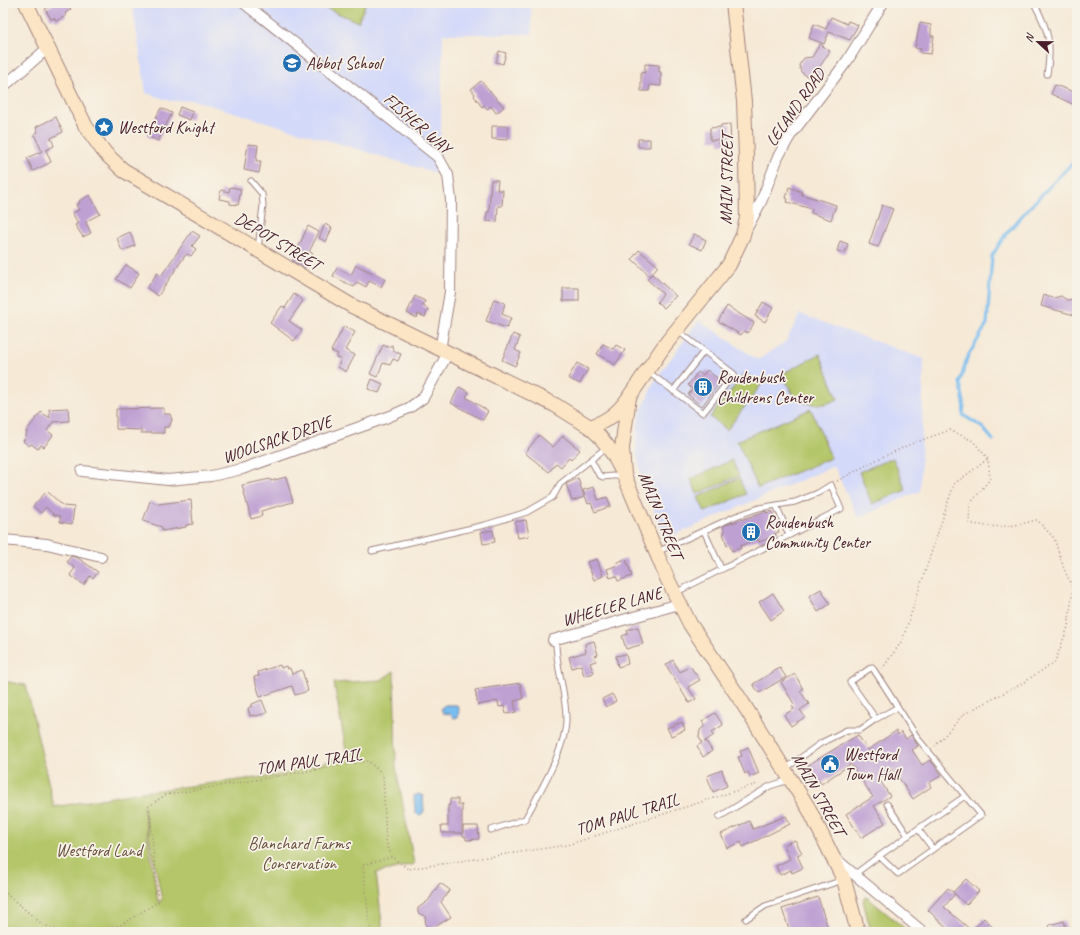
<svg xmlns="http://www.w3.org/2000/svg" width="1080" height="935" viewBox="0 0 1080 935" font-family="Caveat,sans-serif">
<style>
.built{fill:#d3d9f9}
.green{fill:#b4c669;stroke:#7f724a;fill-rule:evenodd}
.water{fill:#79bef0;stroke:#626e8e}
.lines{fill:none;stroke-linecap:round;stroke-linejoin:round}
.stream{stroke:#79bef0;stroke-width:3}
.building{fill:#bea0d3}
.lane-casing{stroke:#a08480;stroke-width:7}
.street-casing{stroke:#a08480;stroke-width:12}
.secondary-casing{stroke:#a08480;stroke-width:16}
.path{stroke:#a08480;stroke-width:1.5;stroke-dasharray:1 3;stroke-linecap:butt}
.lane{stroke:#fff;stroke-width:5}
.street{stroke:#fff;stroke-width:10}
.secondary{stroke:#fce5c4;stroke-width:14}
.labels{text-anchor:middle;stroke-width:3.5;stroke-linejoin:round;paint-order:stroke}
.poi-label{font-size:17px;fill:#4a1f2b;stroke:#f7f3e8;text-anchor:start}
.street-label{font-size:17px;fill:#4a1f2b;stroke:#f7f3e8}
.park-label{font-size:17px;fill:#6a513e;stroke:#f7f3e8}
</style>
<rect width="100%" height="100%" fill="#f7f3e8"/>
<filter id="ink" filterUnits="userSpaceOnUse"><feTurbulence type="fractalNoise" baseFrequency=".025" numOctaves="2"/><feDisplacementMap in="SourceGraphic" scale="8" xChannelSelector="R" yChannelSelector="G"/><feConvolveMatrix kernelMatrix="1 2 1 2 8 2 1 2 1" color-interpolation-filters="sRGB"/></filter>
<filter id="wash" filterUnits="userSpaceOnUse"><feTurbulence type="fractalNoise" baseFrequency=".012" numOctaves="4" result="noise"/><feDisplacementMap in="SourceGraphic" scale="16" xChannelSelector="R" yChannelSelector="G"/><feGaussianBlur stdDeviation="0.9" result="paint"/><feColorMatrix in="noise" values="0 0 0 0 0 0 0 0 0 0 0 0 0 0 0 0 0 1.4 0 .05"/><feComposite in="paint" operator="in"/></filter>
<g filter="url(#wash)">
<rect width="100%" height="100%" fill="#f6e9d6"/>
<path class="built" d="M132 3H531L532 34H443L440 174 193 100 171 101 146 93Z
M800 314 924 359 920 491 858 518 834 466 665 539 644 485 636 452 637 429 640 414 654 382 699 320 758 360 786 341Z"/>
<path class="green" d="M314 3H366L358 22Z
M820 354 838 399C822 407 811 406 795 398L782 374Z
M745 373 761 385 727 430 710 417Z
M811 409 831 458 758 488 737 441Z
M893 458 906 490 872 504 859 472Z
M732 460 739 476 697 494 691 479Z
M739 478 746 494 705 512 698 497Z
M394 671 396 767 414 864 376 873 383 932H3V681L26 685 54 807 141 792 280 775 347 756 334 683 381 680ZM143 805 162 900 158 902Z
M865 897 868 898 909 932H871L863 901Z"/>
<path class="water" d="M445 705H457L459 709 458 717 454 718 450 714 443 713 441 708Z
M419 794 423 796 424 811 422 814 418 815 415 812 414 796Z"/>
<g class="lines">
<path class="stream" d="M993 440 982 427 963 415 964 403 960 382 967 358 987 324 992 256 1005 235 1027 210 1077 158"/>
</g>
<g id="blocks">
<path class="building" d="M56 3H67L71 9 65 13 66 16 56 21 54 18 51 19 45 9Z
M831 17 847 24 848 21 858 25 850 40 829 32 824 44 809 38 814 24 826 29Z
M920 23 931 25V36H934L931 54 920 53 921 49 915 48Z
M820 44 830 51 819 68 824 71 818 81 813 77 811 79 801 72 799 65 804 58 812 57Z
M499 51 506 53 503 64 496 62Z
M645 64 659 65V72H661V86L650 85 649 91H641V72L645 73Z
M481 81 504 107 496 113 491 106 487 109 484 105 482 107 474 96 475 94 471 89Z
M1055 85 1077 93V106L1051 94Z
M180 107 193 112 190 120 177 115Z
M161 108 172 113 158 141 147 136 151 123H153Z
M56 117 63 132 51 138 54 146 46 150 51 162 33 171 27 158 42 151 34 134 38 132 36 127Z
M730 124 731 143 719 144V140H710V128L721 127V125Z
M492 126H508V140L492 139Z
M638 139H650V147H638Z
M248 144 258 145 256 161H261L259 173 244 170Z
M491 180H498L497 190H503L502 206H498L497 222 486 221 487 212H489Z
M230 187 241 189 238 205 230 204V201L219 199 221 190 229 192Z
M789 187 802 192 801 194 836 205 831 220 811 213 812 209 787 202 788 199 786 198Z
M90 195 100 214 87 221 86 223 91 233 83 237 75 225 78 223 72 213 79 210 76 205 80 203 79 201Z
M882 205 893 209 878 247 869 244Z
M325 224 332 228 326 242 319 238Z
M308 226 319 232 309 252 313 253 305 268 293 261V259Z
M192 231 200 236 192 246 196 249 191 256 187 254 184 257 158 296 147 288 157 273 161 276Z
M130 232 135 246 122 251 117 238Z
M694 234 706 240 702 250 689 244Z
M840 241 848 244 845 253 837 251Z
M639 250 658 266 650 276 632 259Z
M126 265 139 273 130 288 116 279Z
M356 265 385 279 381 287 369 281 366 287 357 282 354 287 333 276 337 268 351 275Z
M652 274 676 296 664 308 657 302 663 294 647 279Z
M563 288H579V301H563Z
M294 294 303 301 289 321 302 330 294 341 270 323 282 306 285 308Z
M1044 295 1054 298 1061 296 1067 300 1077 299 1074 315 1041 306Z
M415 296 425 301 423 306 428 309 425 317 418 314 417 318 407 313Z
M494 299 505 303 502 314 511 318 507 328 486 321Z
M763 302 773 308 765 322 755 316Z
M727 306 754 323 748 333 744 331 741 335 718 321Z
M344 326 355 332 345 350 355 355 346 372 338 367 341 359 336 357 338 354 331 351Z
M513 334 520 337 515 350 521 353 515 366 502 360Z
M603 344 613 349 616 345 625 350 615 365 597 354Z
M383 345 388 347 392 345 393 351 401 354 398 361 393 359 390 365 383 363 377 377 370 374Z
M577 363 588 369 580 384 568 378Z
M707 370 721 381 702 406 688 395 692 389 688 385 698 372 703 375Z
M372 379 383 384 379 393 368 389Z
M459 387 469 392 466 397 488 411 483 420 451 403Z
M68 408 69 421 53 422 47 430 53 435 44 447 41 445 38 449 31 444 29 446 23 441 26 437 27 430 41 412 50 418 49 409Z
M164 408V414H170L172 420 169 427H164V433H141V430L116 429V409Z
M539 435 553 447 563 436 580 450 571 460 569 458 561 467 556 463 549 472 525 453Z
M286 477 293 502 261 511 262 516 251 519 242 485 270 479 271 481Z
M578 478 584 497 572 501 566 484Z
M594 487 598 500 607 497 611 506 595 512 591 503 588 504 583 490Z
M47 491 63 506 74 507 72 524 60 522V516L54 515 46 507 41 513 33 506Z
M191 500 193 524 186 525V527L162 531V527L143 521 150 501 158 504Z
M766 511V513L772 511 779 532 775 533 776 536 759 542 758 539 740 546 741 548 732 551 730 545 727 546 723 533H725L723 526Z
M526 520 529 536 518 538 515 522Z
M493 530 495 542 483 544 481 532Z
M71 556 78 558 98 572 93 578 90 576 84 585 70 575 75 568 67 562Z
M597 559 603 576 594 580 587 562Z
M626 559 632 576 618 581 616 576 610 578 607 569 618 565 617 562Z
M821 589 830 604 818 612 809 596Z
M773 593 784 611 771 620 759 602Z
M638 627 643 644 626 649 622 636 628 634 627 630Z
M594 641 598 655 594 656 596 661 590 663 594 673 584 676 581 665 572 668 569 657 586 652 585 644Z
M626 654 628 664 618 667 616 656Z
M673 660 680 672 690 666 700 680 688 687 696 699 689 703 666 665Z
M280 665 281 668 286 666 287 669 290 668 292 674 302 670 308 691 295 695 292 686 260 697 254 677 259 676 258 672Z
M780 668 786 677 759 693 753 684Z
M795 674 803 689 800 691 809 704 800 710 805 717 791 726 784 715 794 709 792 706 794 704 781 682Z
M520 683 523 699 514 701 516 712 506 714 504 706 499 707 498 701 478 705 475 690Z
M612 694 616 701 606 707 602 699Z
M262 700 267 713 256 716 255 715 250 716 248 708 252 706V704Z
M715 713 723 725 712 732 714 735 704 742 706 741 712 751 703 757 697 746 702 743 699 737 700 730 705 726 702 721Z
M682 722 685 730 671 736 667 728Z
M896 731 898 735 901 732 906 739 911 735 918 746 912 750 922 765 930 760 942 775 929 783 931 787 913 799 893 769 879 779 890 796 874 806 885 823 861 838 846 814 873 797 851 764 821 784 817 778 812 781 808 774 812 771 808 765 858 735 868 750Z
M748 747 759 773 750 777 748 772 745 774 738 757 742 756 740 751Z
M722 770 727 786 713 792 707 776Z
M450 799H458V805H462V833H442L441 826H448V805H450Z
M786 816 790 824 743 847 741 842 727 848 721 834 749 821 753 829Z
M463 826H478L479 839 466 840V837L463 836Z
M795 840 802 853 797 855 803 868 792 873 791 870 780 875 776 866 790 859 784 845Z
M966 879 979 891 966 905 953 892Z
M440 883 450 890 441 902 451 917 430 930 426 928 425 916 418 913V908L428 901Z
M948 888 955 894 944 907 972 931 984 918 992 926 987 932H951L928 910Z
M818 897 829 932H790L782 909Z
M1064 921 1067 932H1051L1049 925Z"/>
</g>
</g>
<g filter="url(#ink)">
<use href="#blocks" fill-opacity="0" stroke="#a08480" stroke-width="1"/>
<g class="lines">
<defs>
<path id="lane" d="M1034 3C1049 31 1052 43 1047 74
M251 181 262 194 263 205 258 249
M647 371 703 413 734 374 678 331
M673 391 704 351
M591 460 599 475 603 477 623 475
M776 505 789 535
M704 531 721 568
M372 551 485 525 527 512 553 497 560 484 607 447
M657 552 736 516 759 508 795 502 818 493 831 485 841 509 675 593
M876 719 898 707
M785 769 821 743 847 730H860L876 719 850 682 872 667 919 740 981 815 898 874 879 856 855 874
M887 804 908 836
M719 817 770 786 789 780
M918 829 933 849
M491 830 525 819C539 793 567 747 566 718 566 691 555 665 556 639
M879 856 965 796
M746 919 765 906 843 880"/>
<path id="street" d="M244 3 438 157 448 175 451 200 450 292 440 350
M3 87 49 47
M747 228 761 202 778 157 790 136 847 61 883 3
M82 471 168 480 211 476 242 469 388 417 409 408 423 398 448 353
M3 540 47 544 101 557
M553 640 679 604
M836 859 923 932"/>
<path id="secondary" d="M26 3 86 127 105 153 123 170 352 306 555 405 590 427C607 421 617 414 628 399
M733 3 744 101 746 157 747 218 743 235 729 265 664 346 629 397 622 448 624 475 667 578 690 624 742 702 809 809 844 880 858 932
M590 427C604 439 613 452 621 469"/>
</defs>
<use href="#lane" class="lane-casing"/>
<use href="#street" class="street-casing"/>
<use href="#secondary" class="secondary-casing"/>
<path class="path" d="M837 481 880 458 911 444 950 430 973 441 988 459 990 479 970 504 969 523C998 529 1009 527 1037 520L1054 538 1064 569 1073 588 1068 627 1055 662 1021 684 964 714 935 746
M882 669 902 641 954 484 988 459
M805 781 810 778
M3 891 42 924 61 932
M81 932 121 925 158 902 149 806 165 795 368 761 383 774 386 842 392 857 408 869 567 845 757 784
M372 932 369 921 363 865 392 857"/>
<use href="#lane" class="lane"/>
<use href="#street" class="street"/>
<use href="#secondary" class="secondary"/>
</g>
</g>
<defs>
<symbol id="school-disc" viewBox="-11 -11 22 22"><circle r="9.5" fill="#1f6fb2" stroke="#f7f3e8"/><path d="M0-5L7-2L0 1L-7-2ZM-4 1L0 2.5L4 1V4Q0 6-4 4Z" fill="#fff"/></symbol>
<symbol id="sight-disc" viewBox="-11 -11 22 22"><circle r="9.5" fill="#1f6fb2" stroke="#f7f3e8"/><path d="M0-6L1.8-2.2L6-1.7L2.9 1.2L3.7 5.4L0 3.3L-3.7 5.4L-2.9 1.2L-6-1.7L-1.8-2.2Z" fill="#fff"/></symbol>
<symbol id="building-disc" viewBox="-11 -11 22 22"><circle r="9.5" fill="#1f6fb2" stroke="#f7f3e8"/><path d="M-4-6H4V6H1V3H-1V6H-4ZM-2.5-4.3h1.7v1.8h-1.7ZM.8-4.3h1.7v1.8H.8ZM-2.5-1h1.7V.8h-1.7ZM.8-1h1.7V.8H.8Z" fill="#fff"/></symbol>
<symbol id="civic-disc" viewBox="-11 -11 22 22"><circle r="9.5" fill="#1f6fb2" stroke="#f7f3e8"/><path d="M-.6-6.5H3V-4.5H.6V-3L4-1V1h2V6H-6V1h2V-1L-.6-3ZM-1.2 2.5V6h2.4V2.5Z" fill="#fff"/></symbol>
</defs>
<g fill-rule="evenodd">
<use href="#school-disc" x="281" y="52" width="22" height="22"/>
<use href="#sight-disc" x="93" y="116" width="22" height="22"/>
<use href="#building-disc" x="692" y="376" width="22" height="22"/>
<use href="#building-disc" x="740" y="521" width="22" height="22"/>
<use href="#civic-disc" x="819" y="753" width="22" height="22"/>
</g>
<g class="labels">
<g class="poi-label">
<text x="306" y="69">Abbot School</text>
<text x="118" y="133">Westford Knight</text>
<text x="717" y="383">Roudenbush<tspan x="717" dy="20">Childrens Center</tspan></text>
<text x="765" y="528">Roudenbush<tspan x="765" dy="20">Community Center</tspan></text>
<text x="844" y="760">Westford<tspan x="844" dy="20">Town Hall</tspan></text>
</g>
<g class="street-label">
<text transform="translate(795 107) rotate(-55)" y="6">LELAND ROAD</text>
<text transform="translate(418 123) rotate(41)" y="6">FISHER WAY</text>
<text transform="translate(726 179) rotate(-89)" y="6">MAIN STREET</text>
<text transform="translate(278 241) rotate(31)" y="6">DEPOT STREET</text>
<text transform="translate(277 439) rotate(-19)" y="6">WOOLSACK DRIVE</text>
<text transform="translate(661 515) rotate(68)" y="6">MAIN STREET</text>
<text transform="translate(612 606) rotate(-16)" y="6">WHEELER LANE</text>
<text transform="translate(309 761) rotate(-8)" y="6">TOM PAUL TRAIL</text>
<text transform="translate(819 794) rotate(61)" y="6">MAIN STREET</text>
<text transform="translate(627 814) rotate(-17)" y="6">TOM PAUL TRAIL</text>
</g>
<g class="park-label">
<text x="299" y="849">Blanchard Farms<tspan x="299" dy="20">Conservation</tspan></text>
<text x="99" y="856">Westford Land</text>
</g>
</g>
<rect width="1080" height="935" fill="none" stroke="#f7f3e8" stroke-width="16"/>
<g transform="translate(1038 42) rotate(292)" stroke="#f7f3e8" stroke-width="3" paint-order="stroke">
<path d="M0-3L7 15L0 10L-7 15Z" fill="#4a1f2b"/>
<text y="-6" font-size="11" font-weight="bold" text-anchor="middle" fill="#4a1f2b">N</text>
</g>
</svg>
